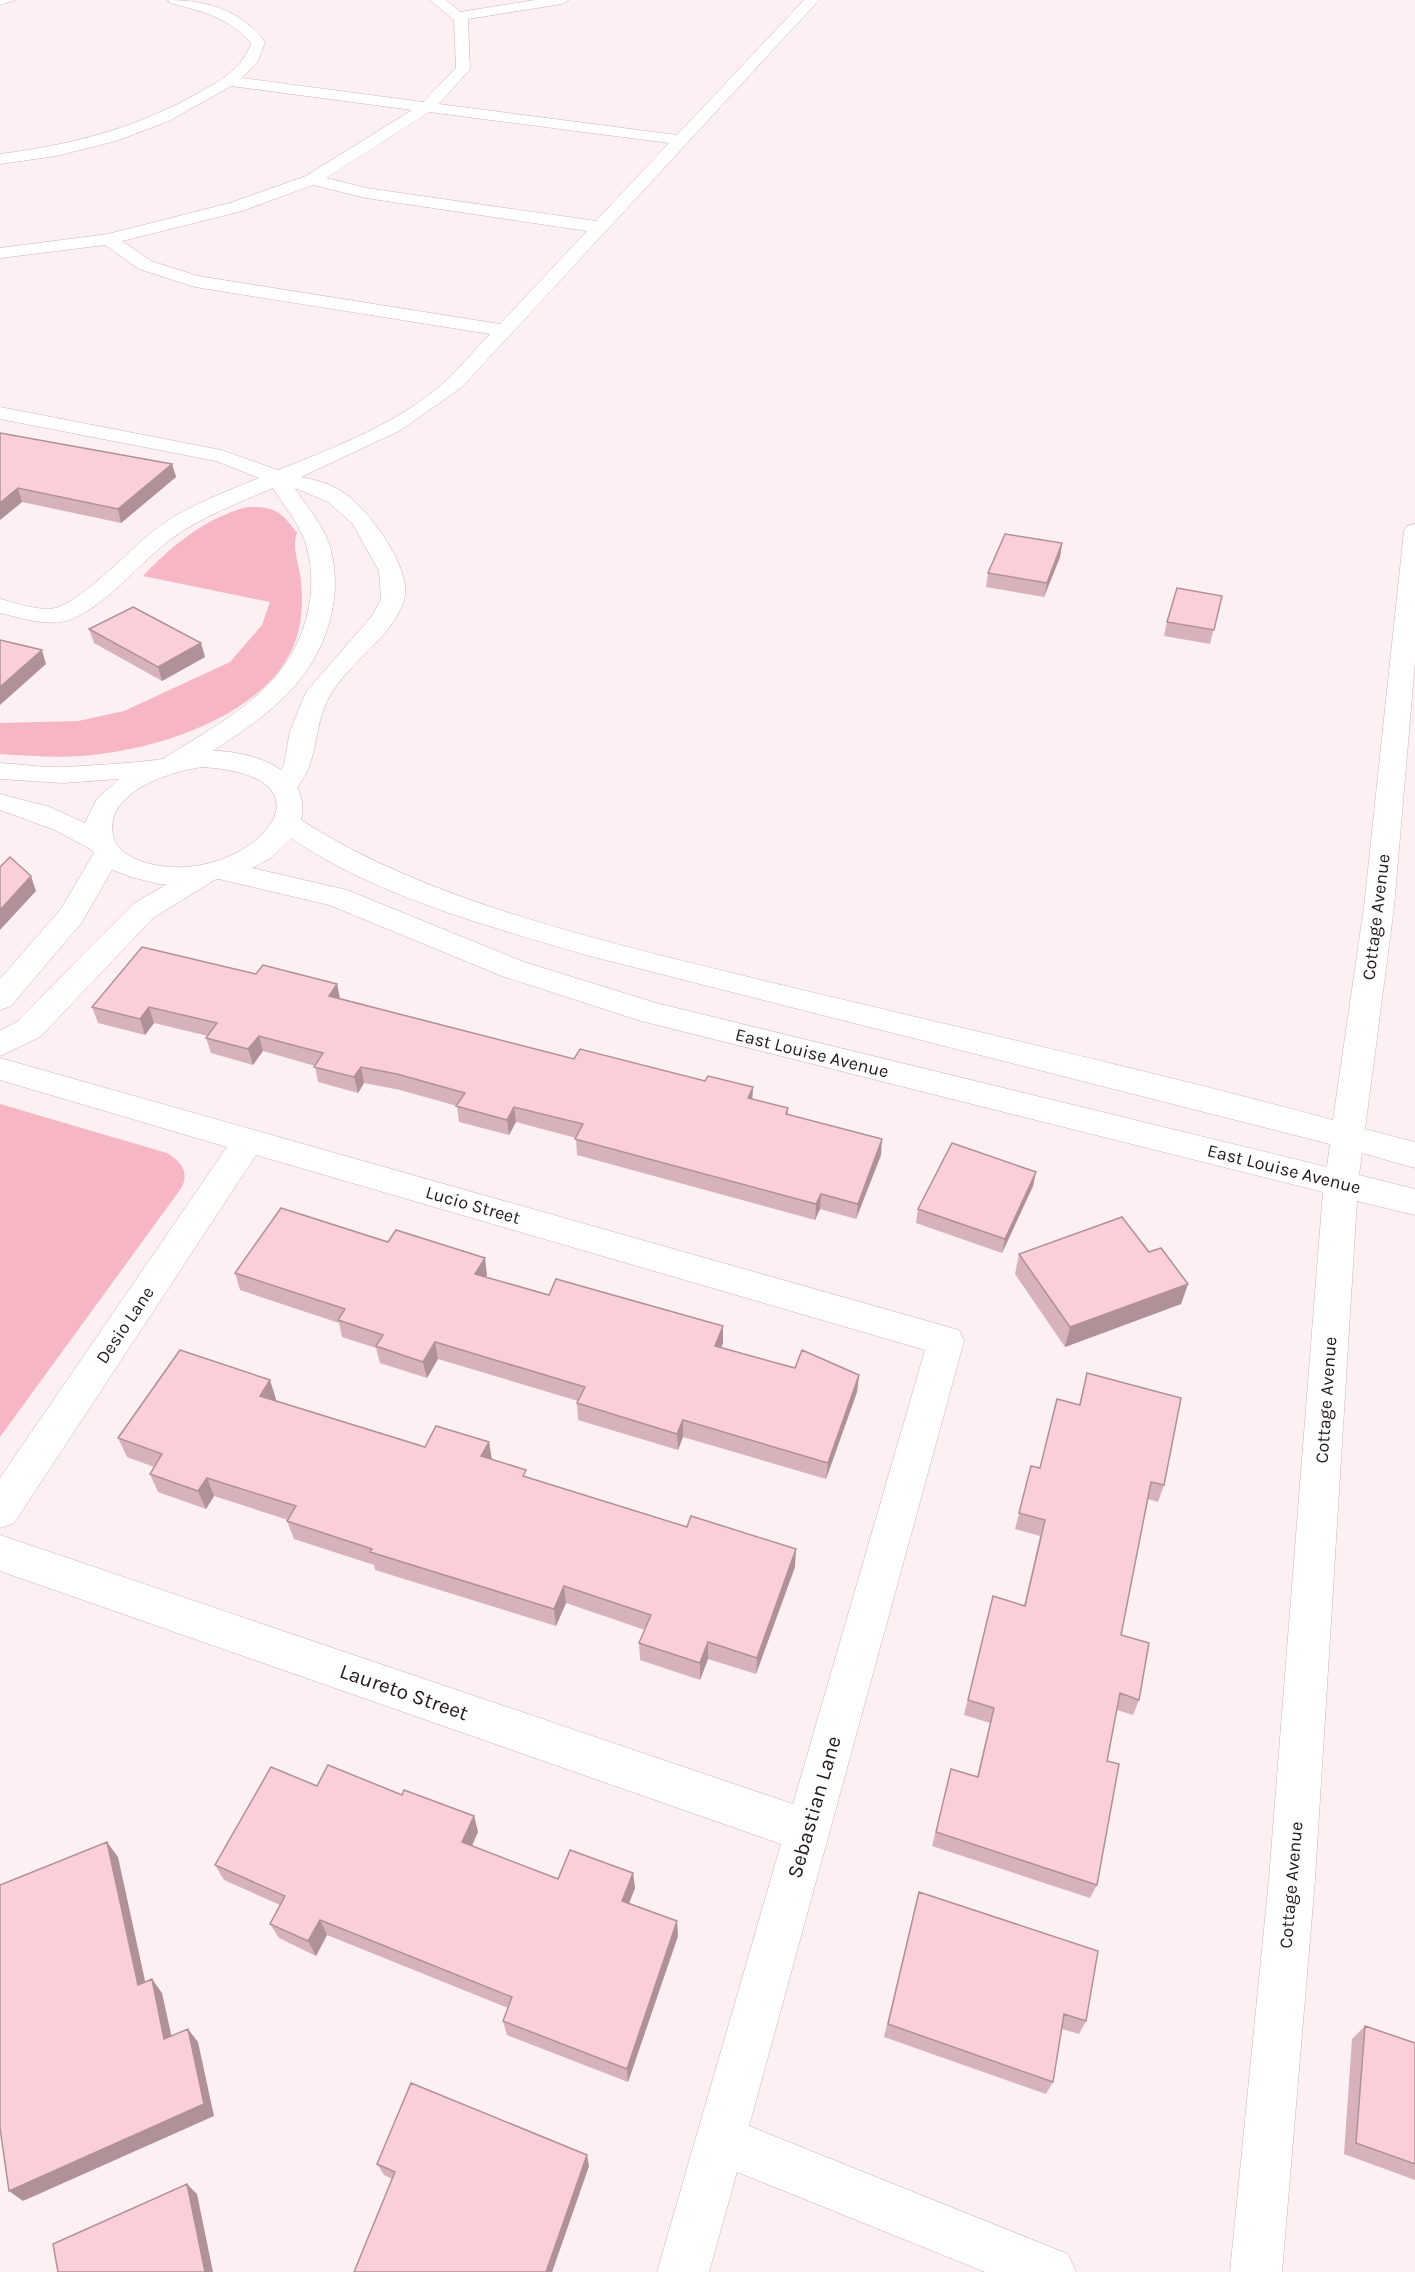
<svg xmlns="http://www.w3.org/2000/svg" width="1415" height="2272" viewBox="0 0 1415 2272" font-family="Karla,sans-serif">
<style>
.green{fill:#f6b6c4}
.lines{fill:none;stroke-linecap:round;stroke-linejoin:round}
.minor-casing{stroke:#d0b3b8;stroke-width:1}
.tertiary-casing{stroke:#d0b3b8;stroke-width:1}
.minor{fill:#fff;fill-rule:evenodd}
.tertiary{fill:#fff;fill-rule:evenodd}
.wall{fill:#d8b2ba}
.shaded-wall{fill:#b09197}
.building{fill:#fbcfd8;stroke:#b09197;stroke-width:1.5}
.labels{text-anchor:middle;stroke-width:4.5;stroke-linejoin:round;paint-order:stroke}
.street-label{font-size:18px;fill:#23181b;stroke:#fff}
.near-street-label{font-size:21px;fill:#23181b;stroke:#fff}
</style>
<rect width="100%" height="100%" fill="#fdf0f2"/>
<path class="green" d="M248 507C275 507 281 511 297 533 291 548 300 566 301 582 303 598 302 621 297 636 275 710 169 746 100 754 67 759 33 756 0 754V723L78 721 124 711 230 662 262 625 270 602 143 576C170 547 208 516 248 507Z
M0 1104 167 1153C181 1162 189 1171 182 1187L0 1437Z"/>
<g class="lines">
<defs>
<path id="minor" d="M0 0H15L0 5Z
M168 0C206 0 241 10 265 42L258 61 242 78 423 102 456 68 454 20 430 0H446L460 12 535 0H569L562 4 468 19 470 69 439 104 677 135 804 0H819L462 387 401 430 301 477C316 480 332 484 344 493 368 509 414 570 404 600 392 638 350 661 331 694 317 717 318 741 310 764 307 774 299 784 294 792L284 794 274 792 270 786 284 765 290 731 306 692 372 616 381 599 379 571 352 523 328 502 295 488C305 505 319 520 327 538 335 559 337 584 333 606 318 690 251 726 184 769L175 771 166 769 162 763 166 757C229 717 293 687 309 607 313 585 312 560 304 539 297 520 283 505 273 488 238 503 201 517 171 539 139 563 108 604 72 619 50 628 22 618 0 613V599C17 603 42 613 59 607 85 597 129 551 152 532 183 507 223 493 259 478L216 461 0 419V407L221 450 278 470C336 447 402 422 449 378 463 364 476 348 490 334L195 287 139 269 105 245 0 258V248L108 234 230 203 306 176 412 110 231 86 169 121 116 141 56 156 0 164V154C71 145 138 128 200 92 222 80 243 68 251 43 228 17 202 11 170 3ZM429 112 669 143 596 221 366 188 326 178ZM313 185 366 198 587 231 500 324 198 276 151 261 122 241 242 211Z
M108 843 118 846 122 852 82 922 11 1006 0 1010V979L61 909 98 846Z
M206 864 216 867 220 873 216 879 153 918 40 1037 0 1056V1031L18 1021 133 904 196 867Z
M0 1058 959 1330 964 1341 749 2126 1068 2254 1076 2272H985L737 2172 709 2272H657L781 1844 0 1571V1535L793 1804 925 1350 256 1155 14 1523 0 1528V1478L227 1147 0 1080Z"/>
<path id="tertiary" d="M1415 524V661L1394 907 1365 1129 1415 1142V1168L1362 1153 1359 1175 1415 1189V1215L1357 1201 1315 1879 1282 2272H1230L1269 1879 1323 1192 641 1021 502 976 329 905 219 879 179 885 159 884 131 877 108 868 92 850 55 830 0 810V794L50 807 85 823 96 800 119 779 62 783 0 779V763C21 764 43 768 64 767 94 765 126 764 156 760 171 758 185 752 201 751 243 748 313 766 301 820 431 904 615 944 765 981 955 1027 1145 1069 1333 1120L1364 907 1404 531 1407 526ZM202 767C350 776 248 884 155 865 141 862 118 854 114 839 101 793 168 772 202 767ZM291 838C375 896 488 926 586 955L1330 1144 1327 1167 656 1003 524 962 347 890 252 868 272 857Z"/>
</defs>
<use href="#minor" class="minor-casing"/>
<use href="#tertiary" class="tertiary-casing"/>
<use href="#minor" class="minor"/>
<use href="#tertiary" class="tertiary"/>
</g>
<path class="wall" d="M0 433 172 464 176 477 121 523 22 502 0 520Z
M1062 543 1060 557 1044 597 986 587 988 573Z
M1222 596 1210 644 1164 636 1167 622Z
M89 629 205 657 162 681 94 643Z
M256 974 337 984 340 998 574 1059 705 1081 753 1087 752 1099 788 1108V1115L881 1155 856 1219 820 1209 815 1220 577 1155 576 1138 516 1122 509 1135 459 1122 457 1106 400 1090 364 1083 358 1093 318 1082 315 1066 263 1051 253 1065 211 1053 206 1038 208 1036 154 1023 145 1035 98 1023 92 1007Z
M1036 1172 1033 1186 1002 1253 916 1223 918 1209Z
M1149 1252 1188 1284 1181 1304 1065 1347 1015 1274 1019 1254Z
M235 1273 487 1275 486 1277 723 1343 721 1347 795 1368 859 1375 857 1392 826 1479 683 1437 678 1450 578 1420 577 1403 578 1401 438 1359 427 1378 380 1363 376 1348 342 1337 339 1323 240 1290Z
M1087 1373 1164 1485 1158 1502 1148 1499 1121 1635 1139 1700 1133 1715 1117 1710 1107 1761 1097 1885 1090 1898 932 1846 951 1769 977 1777 990 1723 964 1715 993 1596 1024 1606 1040 1536 1015 1529 1031 1466 1039 1468 1079 1405Z
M276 1399 275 1401 425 1447 489 1442 491 1459 527 1477 795 1567 756 1674 708 1659 700 1680 640 1660 639 1643 645 1630 566 1603 556 1626 375 1570 374 1565 294 1539 287 1521 288 1520 214 1496 206 1509 158 1492 150 1474 154 1467 127 1457 118 1438Z
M317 1786 402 1795 474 1816 478 1832 472 1846 558 1879 633 1873 635 1888 629 1903 677 1921 678 1936 628 2082 507 2035 503 2021 508 2008 327 1935 316 1956 279 1938 270 1924 280 1905 224 1880 215 1865Z
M915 1907 1086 2021 1079 2034 1062 2029 1053 2082 1046 2094 884 2037Z
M1365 2026 1415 2043V2180L1344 2154 1352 2039Z
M377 2164 589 2166 552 2272H354L392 2179 384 2175Z"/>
<path class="shaded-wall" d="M172 464 176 477 121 523 118 509Z
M18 488 22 502 0 520V503Z
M1062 543 1060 557 1044 597 1047 583Z
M201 643 205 657 162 681 158 667Z
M42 650 46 664 0 705V687Z
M31 876 36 891 0 930V910Z
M337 984 340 1000 329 996Z
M149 1007 154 1023 145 1035 140 1019Z
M259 1036 263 1051 253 1065 248 1049Z
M361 1067 364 1083 358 1093 354 1077Z
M753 1087 752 1103 748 1098Z
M514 1107 516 1122 509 1135 507 1120Z
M882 1139 881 1155 856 1219 858 1204Z
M1036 1172 1033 1186 1002 1253 1005 1239Z
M821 1194 820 1209 815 1220 816 1204Z
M485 1258 487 1275 478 1291 475 1274Z
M1188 1284 1181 1304 1065 1347 1070 1327Z
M723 1326V1343L715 1362V1346Z
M435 1342 438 1359 427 1378 423 1362Z
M859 1375 857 1392 826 1479 828 1463Z
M270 1380 276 1399 266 1415 260 1396Z
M683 1420V1437L678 1450 677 1434Z
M489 1442 492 1460 481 1456Z
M207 1478 214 1496 206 1509 198 1491Z
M796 1549 795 1567 756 1674 757 1658Z
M564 1586 566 1603 556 1626 554 1609Z
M708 1642V1659L700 1680V1663Z
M474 1816 478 1832 466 1858 462 1842Z
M107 1842 118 1857 149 1999 138 1985Z
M633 1873 635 1888 624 1916 622 1901Z
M320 1920 327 1935 316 1956 308 1941Z
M677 1921 678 1936 628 2082 627 2069Z
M152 1979 162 1993 175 2052 164 2039Z
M188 2029 198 2042 214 2116 23 2201 9 2191Z
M587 2155 589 2166 552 2272H546Z
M187 2184 197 2194 213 2272H205Z"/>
<path class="building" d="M0 433 172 464 118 509 18 488 0 503Z
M1005 534 1062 543 1047 583 988 573Z
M1177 588 1222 596 1214 630 1167 622Z
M133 607 201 643 158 667 89 629Z
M0 640 42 650 0 687Z
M10 857 31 876 0 910V867Z
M142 947 256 974 263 965 337 984 329 996 574 1059 580 1049 705 1081 708 1076 753 1087 748 1098 788 1108 786 1114 882 1139 858 1204 821 1194 816 1204 575 1139 583 1124 514 1107 507 1120 456 1106 465 1093 397 1074 361 1067 354 1077 314 1067 323 1053 259 1036 248 1049 206 1038 217 1023 149 1007 140 1019 92 1007Z
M952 1143 1036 1172 1005 1239 918 1209Z
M281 1208 388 1242 396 1230 485 1258 475 1274 549 1295 556 1279 723 1326 715 1346 795 1368 802 1350 859 1375 828 1463 683 1420 677 1434 577 1403 585 1387 435 1342 423 1362 376 1346 383 1335 338 1320 345 1309 235 1273Z
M1122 1217 1149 1252 1161 1248 1188 1284 1070 1327 1019 1254Z
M180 1350 270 1380 260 1396 425 1447 436 1426 489 1442 481 1456 526 1470 523 1476 687 1527 691 1516 796 1549 757 1658 708 1642 700 1663 639 1643 651 1615 564 1586 554 1609 370 1552 372 1549 287 1521 296 1506 207 1478 198 1491 150 1474 162 1454 118 1438Z
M1087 1373 1181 1398 1164 1485 1151 1482 1121 1635 1149 1643 1139 1700 1120 1693 1107 1761 1119 1764 1097 1885 936 1832 951 1769 978 1777 994 1708 968 1700 993 1596 1025 1606 1045 1520 1019 1513 1031 1466 1040 1468 1057 1399 1080 1405Z
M328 1765 402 1795 404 1790 474 1816 462 1842 558 1879 570 1850 633 1873 622 1901 677 1921 627 2069 503 2021 512 1997 320 1920 308 1941 270 1924 285 1896 215 1865 271 1767 317 1786Z
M107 1842 138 1985 152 1979 164 2039 188 2029 204 2104 9 2191 0 2128V1885Z
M919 1892 1098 1951 1086 2021 1064 2014 1053 2082 888 2024Z
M1365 2026 1415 2043V2164L1356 2143Z
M411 2083 587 2155 546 2272H354L395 2172 377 2164Z
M187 2184 205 2272H58L53 2244Z"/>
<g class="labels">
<g class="street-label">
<text transform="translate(1376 917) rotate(-83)" y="6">Cottage Avenue</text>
<text transform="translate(812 1053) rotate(14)" y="6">East Louise Avenue</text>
<text transform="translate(1284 1169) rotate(14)" y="6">East Louise Avenue</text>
<text transform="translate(473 1205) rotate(16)" y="6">Lucio Street</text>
<text transform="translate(125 1325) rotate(-56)" y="6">Desio Lane</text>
<text transform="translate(1326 1400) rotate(-86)" y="6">Cottage Avenue</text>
<text transform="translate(1291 1885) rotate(-85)" y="6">Cottage Avenue</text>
</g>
<g class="near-street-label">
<text transform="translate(404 1692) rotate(19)" y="7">Laureto Street</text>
<text transform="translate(814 1807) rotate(-74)" y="7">Sebastian Lane</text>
</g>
</g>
</svg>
